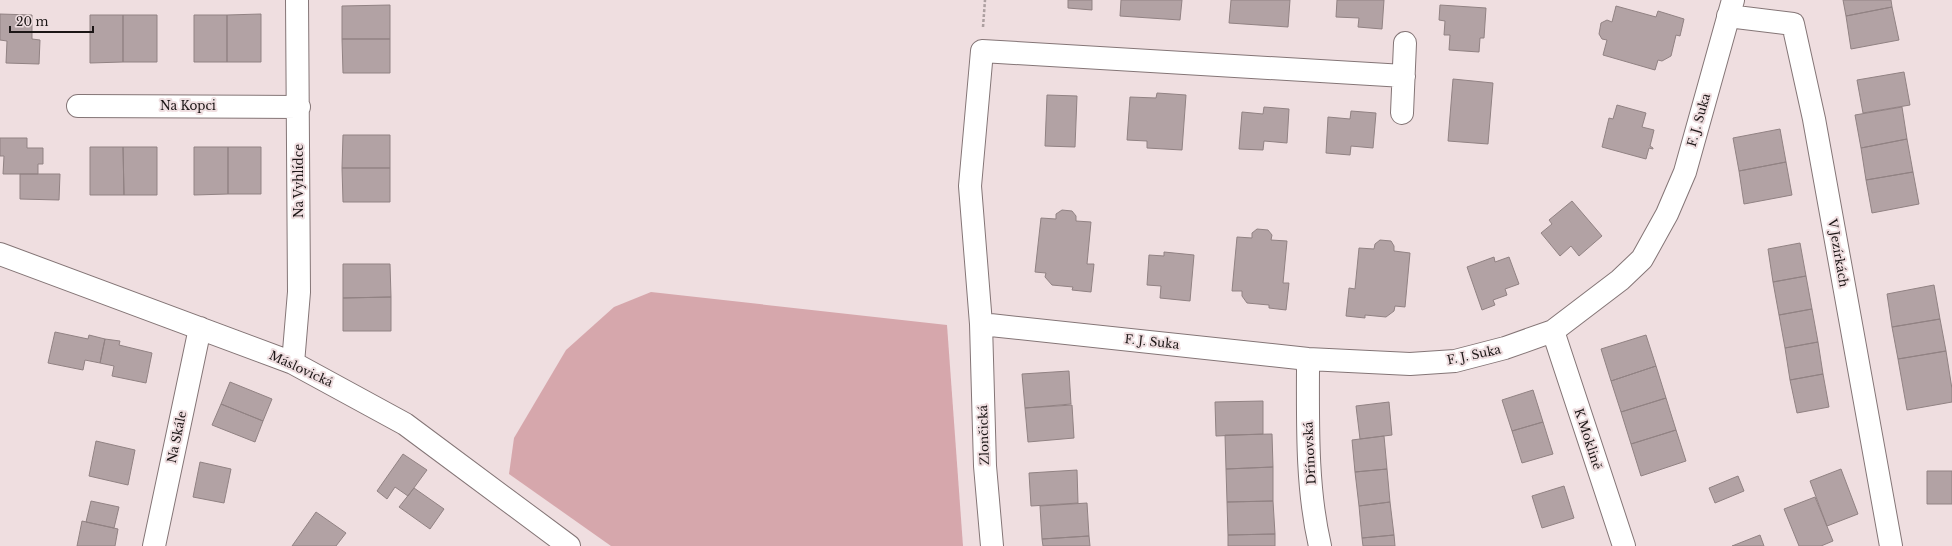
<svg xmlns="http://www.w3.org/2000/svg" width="1952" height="546" viewBox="0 0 1952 546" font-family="'Libre Baskerville',serif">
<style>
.green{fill:#d6a7ac}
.building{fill:#b2a2a4;stroke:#918283}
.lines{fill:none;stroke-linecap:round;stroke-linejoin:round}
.minor-casing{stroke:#847576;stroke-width:24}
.path{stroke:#ac9fa0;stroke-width:2.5;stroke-dasharray:3 2;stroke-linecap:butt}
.minor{stroke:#fff;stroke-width:22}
.labels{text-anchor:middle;stroke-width:4;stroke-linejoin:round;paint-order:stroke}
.street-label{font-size:12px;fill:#1c1616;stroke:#efdee0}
</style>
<rect width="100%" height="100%" fill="#efdee0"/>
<path class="green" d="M651 292 947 325 963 546H611L509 474 514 438 566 350 614 307Z"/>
<path class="building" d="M1068 0H1092V10L1068 8Z
M1121 0H1182L1180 20 1120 16Z
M1231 0H1290L1288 27 1229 23Z
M1337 0H1384L1382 29 1358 27 1359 18 1336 17Z
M1843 0H1891L1892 7 1846 16Z
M390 5V39H342V6Z
M1440 5 1486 8 1484 38H1480L1479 52 1449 50 1450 35H1444L1445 21 1439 20Z
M1616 6 1656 17 1658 11 1684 19 1680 36 1676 35 1671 56 1662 61 1658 60 1655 70 1603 55 1607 40 1602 39 1599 34 1601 23 1607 20 1612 22Z
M1892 7 1899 40 1851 49 1846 16Z
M0 14 32 15V39L40 40 39 64 6 63 7 41 0 40Z
M261 14V62H227V15Z
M90 15H123V62L90 63Z
M123 15H157V62H123Z
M194 15H227V62H194Z
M342 39H390V73H343Z
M1904 72 1910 105 1863 113 1857 80Z
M1453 79 1493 83 1488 144 1448 141Z
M1157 93 1186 95 1182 150 1147 148V141L1127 140 1130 97 1156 98Z
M1047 95 1077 96 1075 147 1045 146Z
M1617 105 1646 113 1642 127 1654 130 1650 146 1653 148V149L1649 148 1646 159 1602 147 1609 118 1613 119Z
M1264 107 1289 109 1287 143 1264 141 1263 150 1239 149 1242 112 1263 114Z
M1902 107 1907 139 1861 148 1855 115Z
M1351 111 1376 113 1373 148 1351 146 1350 155 1326 153 1328 117 1350 119Z
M1780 129 1786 162 1739 171 1733 138Z
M343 135H390V168H342Z
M0 138H27V148H43V164H38V174H3L4 156H0Z
M1907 139 1913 172 1866 180 1861 148Z
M90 147H123L124 195H90Z
M123 147H157V195H124Z
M194 147H228V194L194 195Z
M228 147H261V194H228Z
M1786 162 1792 195 1744 204 1739 171Z
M342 168H390V202H343Z
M1913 172 1919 204 1872 213 1866 180Z
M20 174H60L59 200 20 199Z
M1572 201 1602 236 1579 256 1571 246 1560 256 1541 233 1552 224 1549 220Z
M1062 210 1072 211 1076 216V221L1091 222 1087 264H1094L1091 292 1072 290 1073 287 1052 285 1045 277 1046 273 1035 272 1041 218 1056 219V214Z
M1257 229 1268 230 1272 235 1271 240 1287 241 1283 283H1289L1286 310 1269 308V305L1247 303 1242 296V291H1232L1237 237 1252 238V233Z
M1380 240 1391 241 1394 246V251L1410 253 1405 307 1395 306 1394 311 1386 317 1365 315V318L1346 316 1349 288 1355 289 1359 248 1374 249 1375 244Z
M1800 243 1806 276 1773 282 1768 249Z
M1164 252 1194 255 1190 301 1160 298 1161 286 1147 285 1149 255 1164 256Z
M1494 257 1495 262 1509 257 1519 284 1505 289 1507 295 1493 300 1495 305 1482 310 1467 267Z
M343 264H390L391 297 343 298Z
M1806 276 1812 309 1779 315 1773 282Z
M1934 285 1940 319 1892 327 1887 294Z
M391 297V331H343V298Z
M1812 309 1818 342 1785 348 1779 315Z
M1940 319 1946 351 1898 359 1892 327Z
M55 332 88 339 89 335 105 339 100 363 85 360 83 370 48 363Z
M1646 335 1656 366 1611 381 1601 349Z
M105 339 120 341 119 345 152 353 146 383 112 376 114 366 100 363Z
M1818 342 1823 374 1790 380 1785 348Z
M1946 351 1952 389V402L1907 410 1898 359Z
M1656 366 1666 398 1621 412 1611 381Z
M1069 371 1071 404 1025 408 1022 374Z
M1823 374 1829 407 1797 413 1790 380Z
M230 382 272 399 263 421 221 404Z
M1533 390 1543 422 1512 431 1502 400Z
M1666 398 1676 430 1631 444 1621 412Z
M1263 401V434L1216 436 1215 402Z
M1389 402 1392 435 1360 439 1356 406Z
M221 404 263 421 255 442 212 425Z
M1072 405 1074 438 1028 442 1025 408Z
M1543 422 1553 454 1522 463 1512 431Z
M1676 430 1686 461 1641 476 1631 444Z
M1272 434 1273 467 1226 469 1225 435Z
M1384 436 1387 469 1355 472 1352 440Z
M96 441 135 450 128 485 89 476Z
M403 454 427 470 408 496 395 487 387 499 377 491Z
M200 462 231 469 224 503 193 497Z
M1273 467V501L1227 502 1226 469Z
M1387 469 1390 502 1359 506 1355 472Z
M1841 469 1858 514 1827 526 1810 481Z
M1077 470 1078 503 1031 506 1029 473Z
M1927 471H1952V504H1927Z
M1738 476 1744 491 1715 503 1709 488Z
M1564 486 1574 518 1542 528 1532 496Z
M414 488 444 509 430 529 399 507Z
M1815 497 1833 541 1821 546H1799L1784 509Z
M91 501 119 507 114 528 86 522Z
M1273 501 1275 534 1228 535 1227 502Z
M1390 502 1394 535 1362 538 1359 506Z
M1087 503 1089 536 1042 539 1040 506Z
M316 512 346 533 336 546H292Z
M82 521 118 529 115 546H77Z
M1275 534V546H1228V535Z
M1394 535 1395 546H1363L1362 538Z
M1760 535 1764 546H1732Z
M1089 536 1090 546H1043L1042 539Z"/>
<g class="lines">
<defs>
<path id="minor" d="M1728 16 1793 24 1814 119 1891 546
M78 106 299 107
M1402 113 1405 43
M0 254 293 363 405 424 569 546
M981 324 1308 359 1410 364 1455 361 1505 348 1553 331 1620 280 1642 259 1667 214 1685 172 1733 0
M1553 331 1624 546
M1308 359C1308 420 1306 486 1320 546
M293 363 299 292 297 0
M154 546 200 328
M992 546 985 466 981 324 970 186 982 51 1404 76"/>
</defs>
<use href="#minor" class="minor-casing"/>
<path class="path" d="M983 27 985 0"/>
<use href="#minor" class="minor"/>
</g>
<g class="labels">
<g class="street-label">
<text x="188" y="110">Na Kopci</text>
<text transform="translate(1699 120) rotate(-74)" y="4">F. J. Suka</text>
<text transform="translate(299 181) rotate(-90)" y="4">Na Vyhlídce</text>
<text transform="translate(1838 253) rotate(80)" y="4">V Jezírkách</text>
<text transform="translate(1152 342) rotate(6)" y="4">F. J. Suka</text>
<text transform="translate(1474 355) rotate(-12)" y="4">F. J. Suka</text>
<text transform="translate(301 369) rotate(25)" y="4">Máslovická</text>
<text transform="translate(984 435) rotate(-92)" y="4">Zlončická</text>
<text transform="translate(177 437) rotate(-78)" y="4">Na Skále</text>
<text transform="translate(1588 439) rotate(72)" y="4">K Moklině</text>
<text transform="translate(1310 453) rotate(-93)" y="4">Dřínovská</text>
</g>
</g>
<path d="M10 26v6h83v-6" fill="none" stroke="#1c1616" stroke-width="2"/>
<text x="16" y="26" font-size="12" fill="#1c1616" stroke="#efdee0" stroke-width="3" paint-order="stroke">20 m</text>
</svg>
